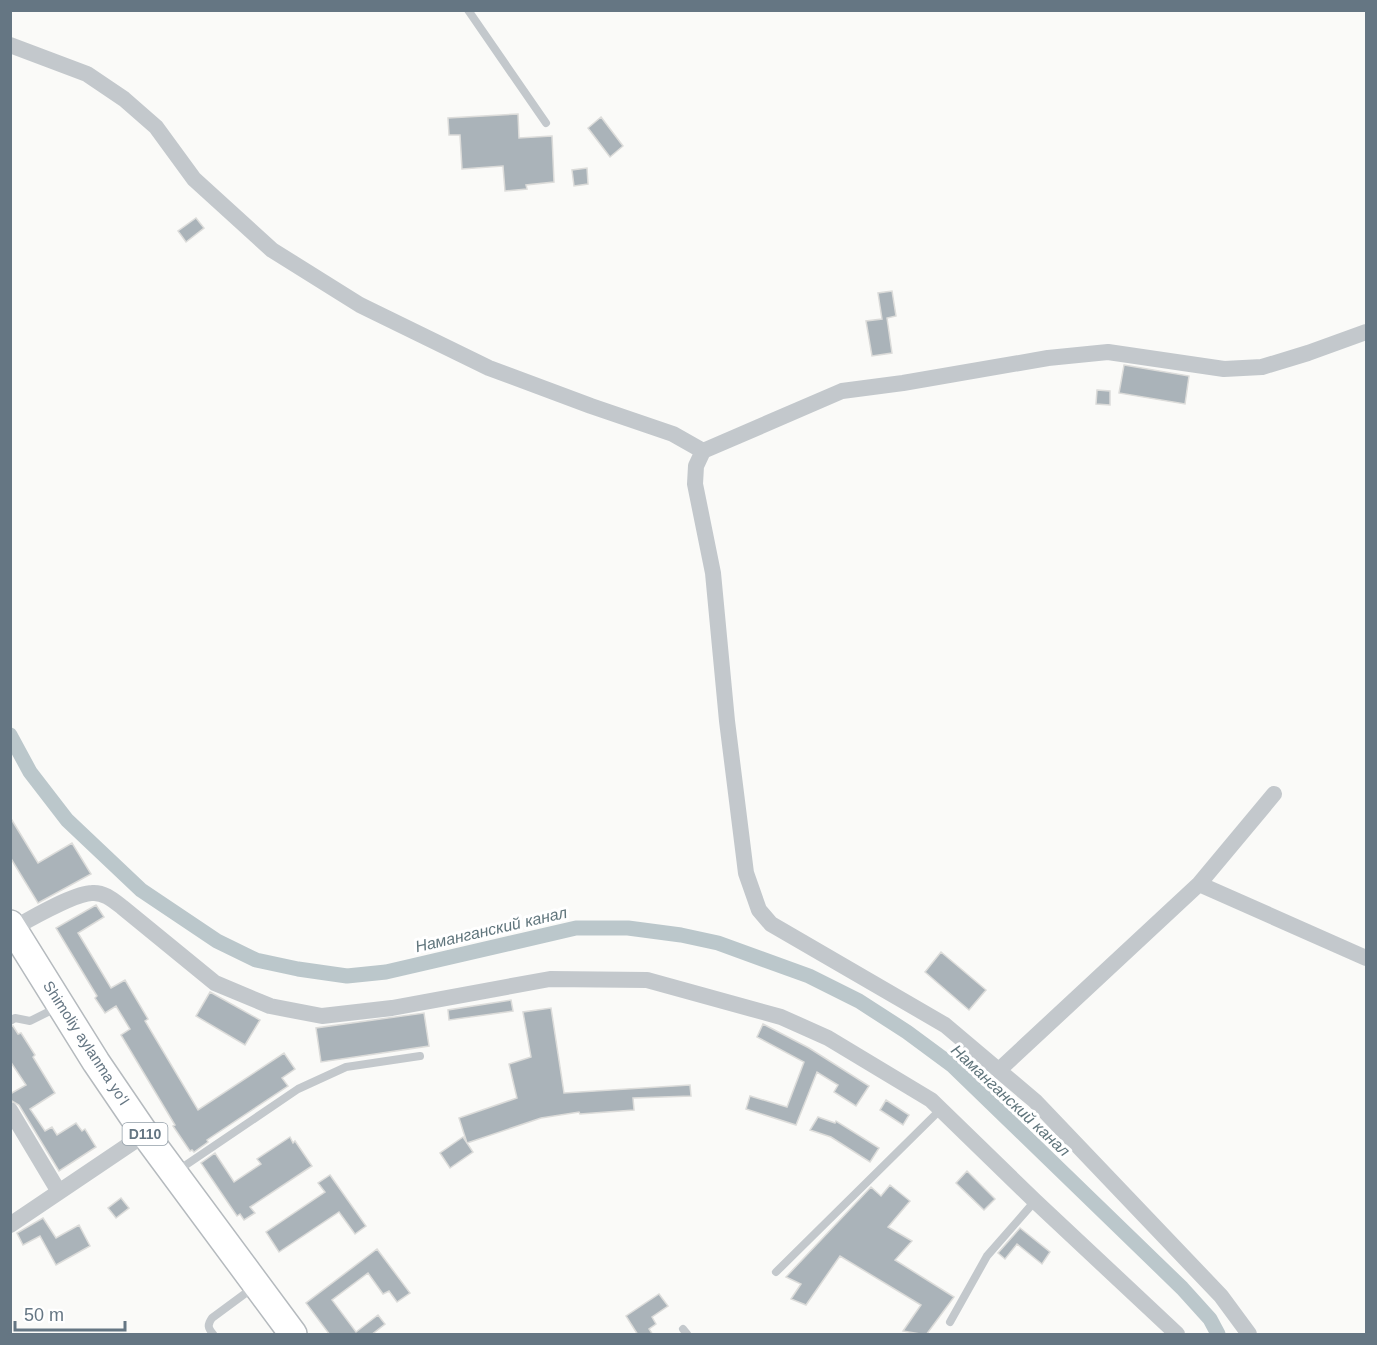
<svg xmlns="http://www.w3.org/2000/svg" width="1377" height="1345" viewBox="0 0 1377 1345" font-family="Helvetica,sans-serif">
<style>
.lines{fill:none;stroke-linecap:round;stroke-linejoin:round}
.canal{stroke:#bbc7cb;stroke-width:15}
.building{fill:#aab3b9;stroke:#dcdcda;stroke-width:1.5}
.primary-casing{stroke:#b5babe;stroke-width:30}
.service{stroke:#c3c8cc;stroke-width:8}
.minor{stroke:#c3c8cc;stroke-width:16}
.primary{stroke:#fff;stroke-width:27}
.labels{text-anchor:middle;stroke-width:6;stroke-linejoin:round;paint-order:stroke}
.shield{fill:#fff;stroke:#939fa8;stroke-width:1.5}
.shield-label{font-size:14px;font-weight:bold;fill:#657683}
.street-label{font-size:15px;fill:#657683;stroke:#fff}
.water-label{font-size:16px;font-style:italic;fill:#60757c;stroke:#fff}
</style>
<rect width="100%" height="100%" fill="#fafaf8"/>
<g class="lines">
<path class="canal" d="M10 735 30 772 67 820 141 890 217 941 256 960 298 969 347 976 386 972 576 928H628L681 935 718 943 809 976 859 1001 907 1032 953 1066 1182 1288 1210 1319 1218 1334"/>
</g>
<path class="building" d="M518 114 519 138 552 136 554 182 526 185 527 189 505 191 503 166 462 169 460 135H449L448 118Z
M601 117 623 146 610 157 588 128Z
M587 168 588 184 574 186 572 170Z
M196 218 204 228 186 242 178 231Z
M892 291 896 316 887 318 892 353 872 356 866 321 882 319 878 293Z
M1124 365 1189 376 1185 404 1119 393Z
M1097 390 1110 391V405L1096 404Z
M10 817 38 863 72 843 91 874 38 903 10 857Z
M96 905 104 917 78 933 111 988 125 980 148 1019 145 1021 198 1110 284 1053 295 1069 282 1078 288 1086 207 1140 208 1142 194 1152 192 1150 190 1151 173 1126 175 1125 121 1035 130 1029 116 1006 105 1013 95 998 97 996 56 928Z
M941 952 986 990 969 1010 925 972Z
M210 992 260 1020 245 1045 196 1016Z
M511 1000 513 1011 449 1020 448 1010Z
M551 1008 564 1093 690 1085 691 1096 633 1098 634 1110 580 1114 579 1112 541 1118 467 1143 459 1118 517 1098 509 1064 531 1057 523 1012Z
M424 1013 429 1046 321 1062 316 1028Z
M763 1024 809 1048 869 1086 856 1106 834 1092 838 1085 817 1072 796 1125 746 1109 750 1096 787 1107 804 1062 757 1037Z
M13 1026 18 1034 21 1033 35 1055 33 1057 55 1093 30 1109 45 1131 52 1127 57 1135 76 1123 82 1131 85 1129 96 1147 59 1171 19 1105 10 1100V1094L26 1085 10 1061V1027Z
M886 1100 909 1115 903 1125 880 1110Z
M818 1117 835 1123 836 1121 879 1148 870 1162 831 1137 810 1130Z
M290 1137 293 1143 295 1141 312 1166 250 1207 255 1213 244 1220 240 1214 237 1216 201 1163 215 1153 234 1182 261 1164 257 1159Z
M463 1137 473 1152 450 1168 440 1153Z
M967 1171 995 1199 984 1210 956 1183Z
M330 1175 366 1226 355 1234 339 1212 279 1252 266 1232 325 1192 318 1183Z
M890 1185 910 1201 888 1227 912 1241 895 1260 954 1297 926 1335 903 1331 921 1305 840 1256 806 1305 791 1299 801 1284 786 1277 871 1187 881 1196Z
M121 1198 129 1208 116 1218 108 1208Z
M43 1218 56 1238 79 1225 90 1246 56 1265 40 1236 23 1245 17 1233Z
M1020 1228 1050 1252 1042 1264 1017 1244 1005 1259 998 1253Z
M377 1249 410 1293 397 1302 389 1291 383 1294 368 1273 332 1300 356 1332 378 1315 385 1324 371 1335H330L306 1303Z
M659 1294 668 1306 652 1317 656 1324 649 1329 653 1335H638L626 1316Z"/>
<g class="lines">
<defs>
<path id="primary" d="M10 924 96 1062 145 1134 293 1334"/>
</defs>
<use href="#primary" class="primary-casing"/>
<path class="service" d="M468 10 546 123
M10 1021 15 1018 30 1021 58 1007
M177 1171 298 1089 346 1067 420 1056
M776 1272 941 1109
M950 1322 987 1256 1035 1201
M683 1329 687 1334
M213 1334C208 1328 207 1325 212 1318L254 1287"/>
<path class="minor" d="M10 45 87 74 124 99 156 127 194 179 272 250 360 305 489 368 591 406 673 434 703 451
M1199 884 1274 794
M13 928C31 919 74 893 92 893 104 892 113 900 122 907L215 983 270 1006 322 1016 392 1008 550 979 647 980 781 1017 828 1038 931 1100 1035 1201 1177 1334
M999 1070 1199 884 1366 958
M10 1110 59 1192
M10 1225 145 1134
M1249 1334 1221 1296 1035 1101 945 1025 771 924 759 910 746 873 727 721 713 573 695 484 696 466 703 451 842 391 903 383 1048 358 1108 352 1224 369 1262 367 1308 353 1366 332"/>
<use href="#primary" class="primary"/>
</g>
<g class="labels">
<rect class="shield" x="122.5" y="1123" width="45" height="22" rx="4.5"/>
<g class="shield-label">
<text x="145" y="1139">D110</text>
</g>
<g class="street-label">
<text transform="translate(86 1043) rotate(57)" y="5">Shimoliy aylanma yoʻl</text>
</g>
<g class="water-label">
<text transform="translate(491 929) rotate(-13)" y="6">Наманганский канал</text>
<text transform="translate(1011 1100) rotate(43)" y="6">Наманганский канал</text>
</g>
</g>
<rect width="1377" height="1345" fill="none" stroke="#657683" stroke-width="24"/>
<path d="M15 1321v9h110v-9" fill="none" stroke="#657683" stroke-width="3"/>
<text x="24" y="1321" font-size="18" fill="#657683" stroke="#ffffff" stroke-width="4.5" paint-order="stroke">50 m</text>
</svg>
